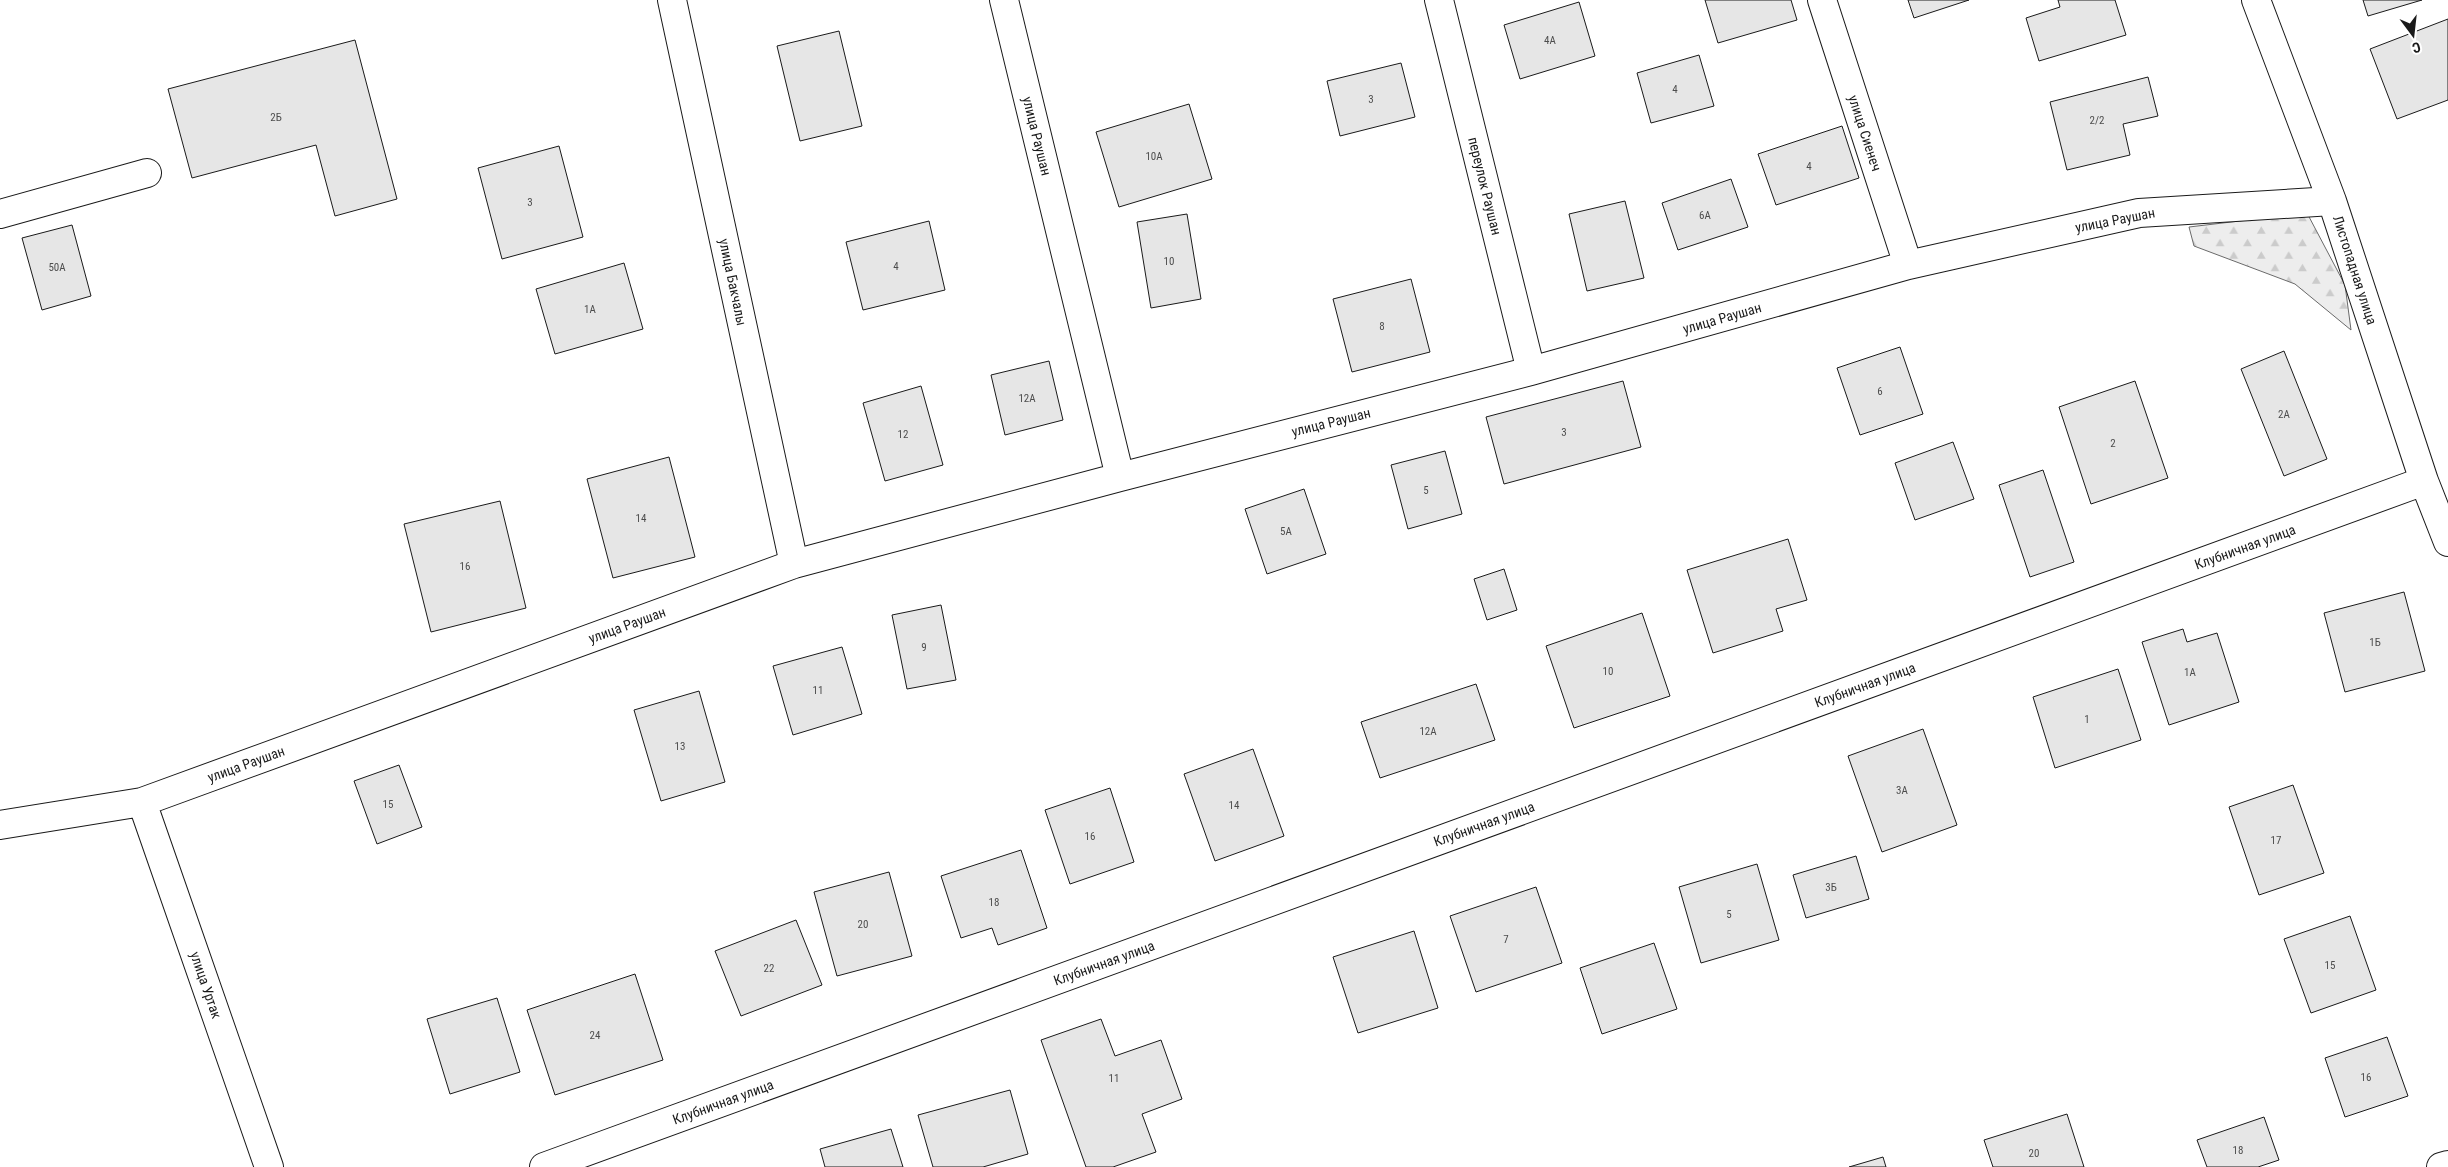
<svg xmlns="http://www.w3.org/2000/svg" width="2448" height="1167" viewBox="0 0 2448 1167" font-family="'Roboto Condensed',sans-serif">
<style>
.forest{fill:url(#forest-firs);stroke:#6a6a6a}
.building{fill:#e6e6e6;stroke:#1a1a1a}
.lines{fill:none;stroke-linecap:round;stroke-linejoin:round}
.minor-casing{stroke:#1a1a1a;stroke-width:30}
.minor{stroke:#fff;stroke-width:28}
.labels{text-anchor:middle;stroke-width:4;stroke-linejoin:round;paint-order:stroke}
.number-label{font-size:11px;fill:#4d4d4d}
.street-label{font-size:14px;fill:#1a1a1a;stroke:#fff}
</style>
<defs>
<pattern id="forest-firs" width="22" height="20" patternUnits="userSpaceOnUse" patternTransform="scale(1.25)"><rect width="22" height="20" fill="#ededed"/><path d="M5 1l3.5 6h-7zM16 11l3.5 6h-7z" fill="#cbcbcb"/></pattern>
</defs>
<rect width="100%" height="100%" fill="#fff"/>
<path class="forest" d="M2307 213 2345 285 2351 330 2295 284 2194 246 2189 227Z"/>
<path class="building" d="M1705 0H1791L1797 20 1718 43Z
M1908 0H1969L1914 18Z
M2058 0H2115L2126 35 2039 61 2026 18 2060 7Z
M2363 0H2422L2368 16Z
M1579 2 1595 56 1520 79 1504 25Z
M2448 19V100L2397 119 2370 49Z
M839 31 862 126 800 141 777 46Z
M355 40 397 199 335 216 316 145 192 178 168 89Z
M1699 55 1714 106 1651 123 1637 73Z
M1401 63 1415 117 1340 136 1327 81Z
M2148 77 2158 116 2123 124 2130 155 2067 170 2050 102Z
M1189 104 1212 179 1119 207 1096 132Z
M1842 126 1859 178 1776 205 1758 154Z
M559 146 583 237 502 259 478 168Z
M1731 179 1748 227 1678 250 1662 203Z
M1625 201 1644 278 1587 291 1569 214Z
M1187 214 1201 299 1151 308 1137 222Z
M929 221 945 290 863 310 846 242Z
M72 225 91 296 42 310 22 238Z
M624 263 643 329 555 354 536 289Z
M1411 279 1430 352 1352 372 1333 299Z
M1900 347 1923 414 1860 435 1837 368Z
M2284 351 2327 459 2284 476 2241 369Z
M1049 361 1063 420 1005 435 991 375Z
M1623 381 1641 447 1504 484 1486 417Z
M2135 381 2168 478 2091 504 2059 407Z
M921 386 943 465 885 481 863 403Z
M1953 442 1974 499 1915 520 1895 463Z
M1445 451 1462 514 1408 529 1391 465Z
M669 457 695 557 613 578 587 479Z
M2043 470 2074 562 2030 577 1999 485Z
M1304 489 1326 554 1267 574 1245 509Z
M500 501 526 608 431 632 404 524Z
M1788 539 1807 600 1776 609 1783 631 1713 653 1687 570Z
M1504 569 1517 610 1487 620 1474 579Z
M2404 592 2425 671 2345 692 2324 613Z
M941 605 956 680 907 689 892 615Z
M1642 613 1670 696 1574 728 1546 646Z
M2183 629 2187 642 2217 633 2239 702 2169 725 2142 642Z
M842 647 862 714 793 735 773 666Z
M2118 669 2141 740 2055 768 2033 697Z
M1476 684 1495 740 1380 778 1361 722Z
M699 691 725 782 661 801 634 710Z
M1923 729 1957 825 1882 852 1848 756Z
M1253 749 1284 836 1215 861 1184 774Z
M399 765 422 827 377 844 354 781Z
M2293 785 2324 873 2259 895 2229 807Z
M1110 788 1134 862 1070 884 1045 810Z
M1021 850 1047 928 998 945 992 928 961 938 941 876Z
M1856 856 1869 899 1806 918 1793 875Z
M1757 864 1779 940 1701 963 1679 887Z
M889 872 912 956 837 976 814 892Z
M1536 887 1562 963 1476 992 1450 916Z
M2350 916 2376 990 2311 1013 2284 939Z
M796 920 822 985 741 1016 715 951Z
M1414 931 1438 1008 1358 1033 1333 957Z
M1654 943 1677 1009 1602 1034 1580 968Z
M635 974 663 1060 555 1095 527 1010Z
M497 998 520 1072 450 1094 427 1019Z
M1101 1019 1115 1056 1161 1040 1182 1099 1142 1114 1156 1152 1113 1167H1086L1041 1040Z
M2387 1037 2408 1096 2345 1117 2325 1058Z
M1010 1090 1028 1154 983 1167H933L918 1115Z
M2067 1114 2084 1167H1993L1984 1140Z
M2264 1117 2279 1160 2258 1167H2207L2197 1140Z
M891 1129 903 1167H825L820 1149Z
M1883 1157 1886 1167H1849Z"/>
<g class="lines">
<defs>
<path id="minor" d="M672 0 794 564
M1004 0 1120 477
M1439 0 1531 371
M1822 0 1908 265
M2256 0 2332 201 2424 481 2448 542
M0 214 147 173
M142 802 269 1167
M0 825 142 802 794 564 1120 477 1531 371 1908 265 2139 213 2332 201
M544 1167 2424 481
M2441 1167 2448 1165"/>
</defs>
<use href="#minor" class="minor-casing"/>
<use href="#minor" class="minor"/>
</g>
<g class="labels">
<g class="number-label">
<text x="1550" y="44">4А</text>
<text x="1675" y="93">4</text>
<text x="1371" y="103">3</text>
<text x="276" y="121">2Б</text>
<text x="2097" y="124">2/2</text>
<text x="1154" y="160">10А</text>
<text x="1809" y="170">4</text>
<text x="530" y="206">3</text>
<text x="1705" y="219">6А</text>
<text x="1169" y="265">10</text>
<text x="896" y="270">4</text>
<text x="57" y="271">50А</text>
<text x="590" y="313">1А</text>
<text x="1382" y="330">8</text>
<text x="1880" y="395">6</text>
<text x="1027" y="402">12А</text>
<text x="2284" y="418">2А</text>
<text x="1564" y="436">3</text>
<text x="903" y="438">12</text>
<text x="2113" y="447">2</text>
<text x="1426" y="494">5</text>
<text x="641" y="522">14</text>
<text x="1286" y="535">5А</text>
<text x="465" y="570">16</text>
<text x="2375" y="646">1Б</text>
<text x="924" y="651">9</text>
<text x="1608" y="675">10</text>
<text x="2190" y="676">1А</text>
<text x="818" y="694">11</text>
<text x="2087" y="723">1</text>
<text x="1428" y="735">12А</text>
<text x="680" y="750">13</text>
<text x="1902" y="794">3А</text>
<text x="388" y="808">15</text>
<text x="1234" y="809">14</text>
<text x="1090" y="840">16</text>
<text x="2276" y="844">17</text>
<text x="1831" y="891">3Б</text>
<text x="994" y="906">18</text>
<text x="1729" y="918">5</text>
<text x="863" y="928">20</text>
<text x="1506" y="943">7</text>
<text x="2330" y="969">15</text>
<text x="769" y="972">22</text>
<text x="595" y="1039">24</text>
<text x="2366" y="1081">16</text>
<text x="1114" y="1082">11</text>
<text x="2238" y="1154">18</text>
<text x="2034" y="1157">20</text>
</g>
<g class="street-label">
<text transform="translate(1865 133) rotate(72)" y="5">улица Сиенеч</text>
<text transform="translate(1037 136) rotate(76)" y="5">улица Раушан</text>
<text transform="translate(1485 186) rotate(76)" y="5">переулок Раушан</text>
<text transform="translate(2115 220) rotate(-11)" y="5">улица Раушан</text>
<text transform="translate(2355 270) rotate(72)" y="5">Листопадная улица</text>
<text transform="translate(733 282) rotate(78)" y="5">улица Бакчалы</text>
<text transform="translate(1722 318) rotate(-16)" y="5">улица Раушан</text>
<text transform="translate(1331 422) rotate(-14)" y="5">улица Раушан</text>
<text transform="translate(2245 547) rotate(-20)" y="5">Клубничная улица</text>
<text transform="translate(627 625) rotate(-20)" y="5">улица Раушан</text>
<text transform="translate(1865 685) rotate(-20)" y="5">Клубничная улица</text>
<text transform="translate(246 764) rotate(-20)" y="5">улица Раушан</text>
<text transform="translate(1484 824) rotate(-20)" y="5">Клубничная улица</text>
<text transform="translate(1104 963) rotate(-20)" y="5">Клубничная улица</text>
<text transform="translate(206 985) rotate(71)" y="5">улица Уртак</text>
<text transform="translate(723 1102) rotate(-20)" y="5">Клубничная улица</text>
</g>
</g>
<g transform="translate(2413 35) rotate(165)" stroke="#ffffff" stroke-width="4" paint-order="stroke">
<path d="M0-4L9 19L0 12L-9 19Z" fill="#1a1a1a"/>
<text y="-8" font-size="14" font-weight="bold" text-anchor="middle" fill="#1a1a1a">С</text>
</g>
</svg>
